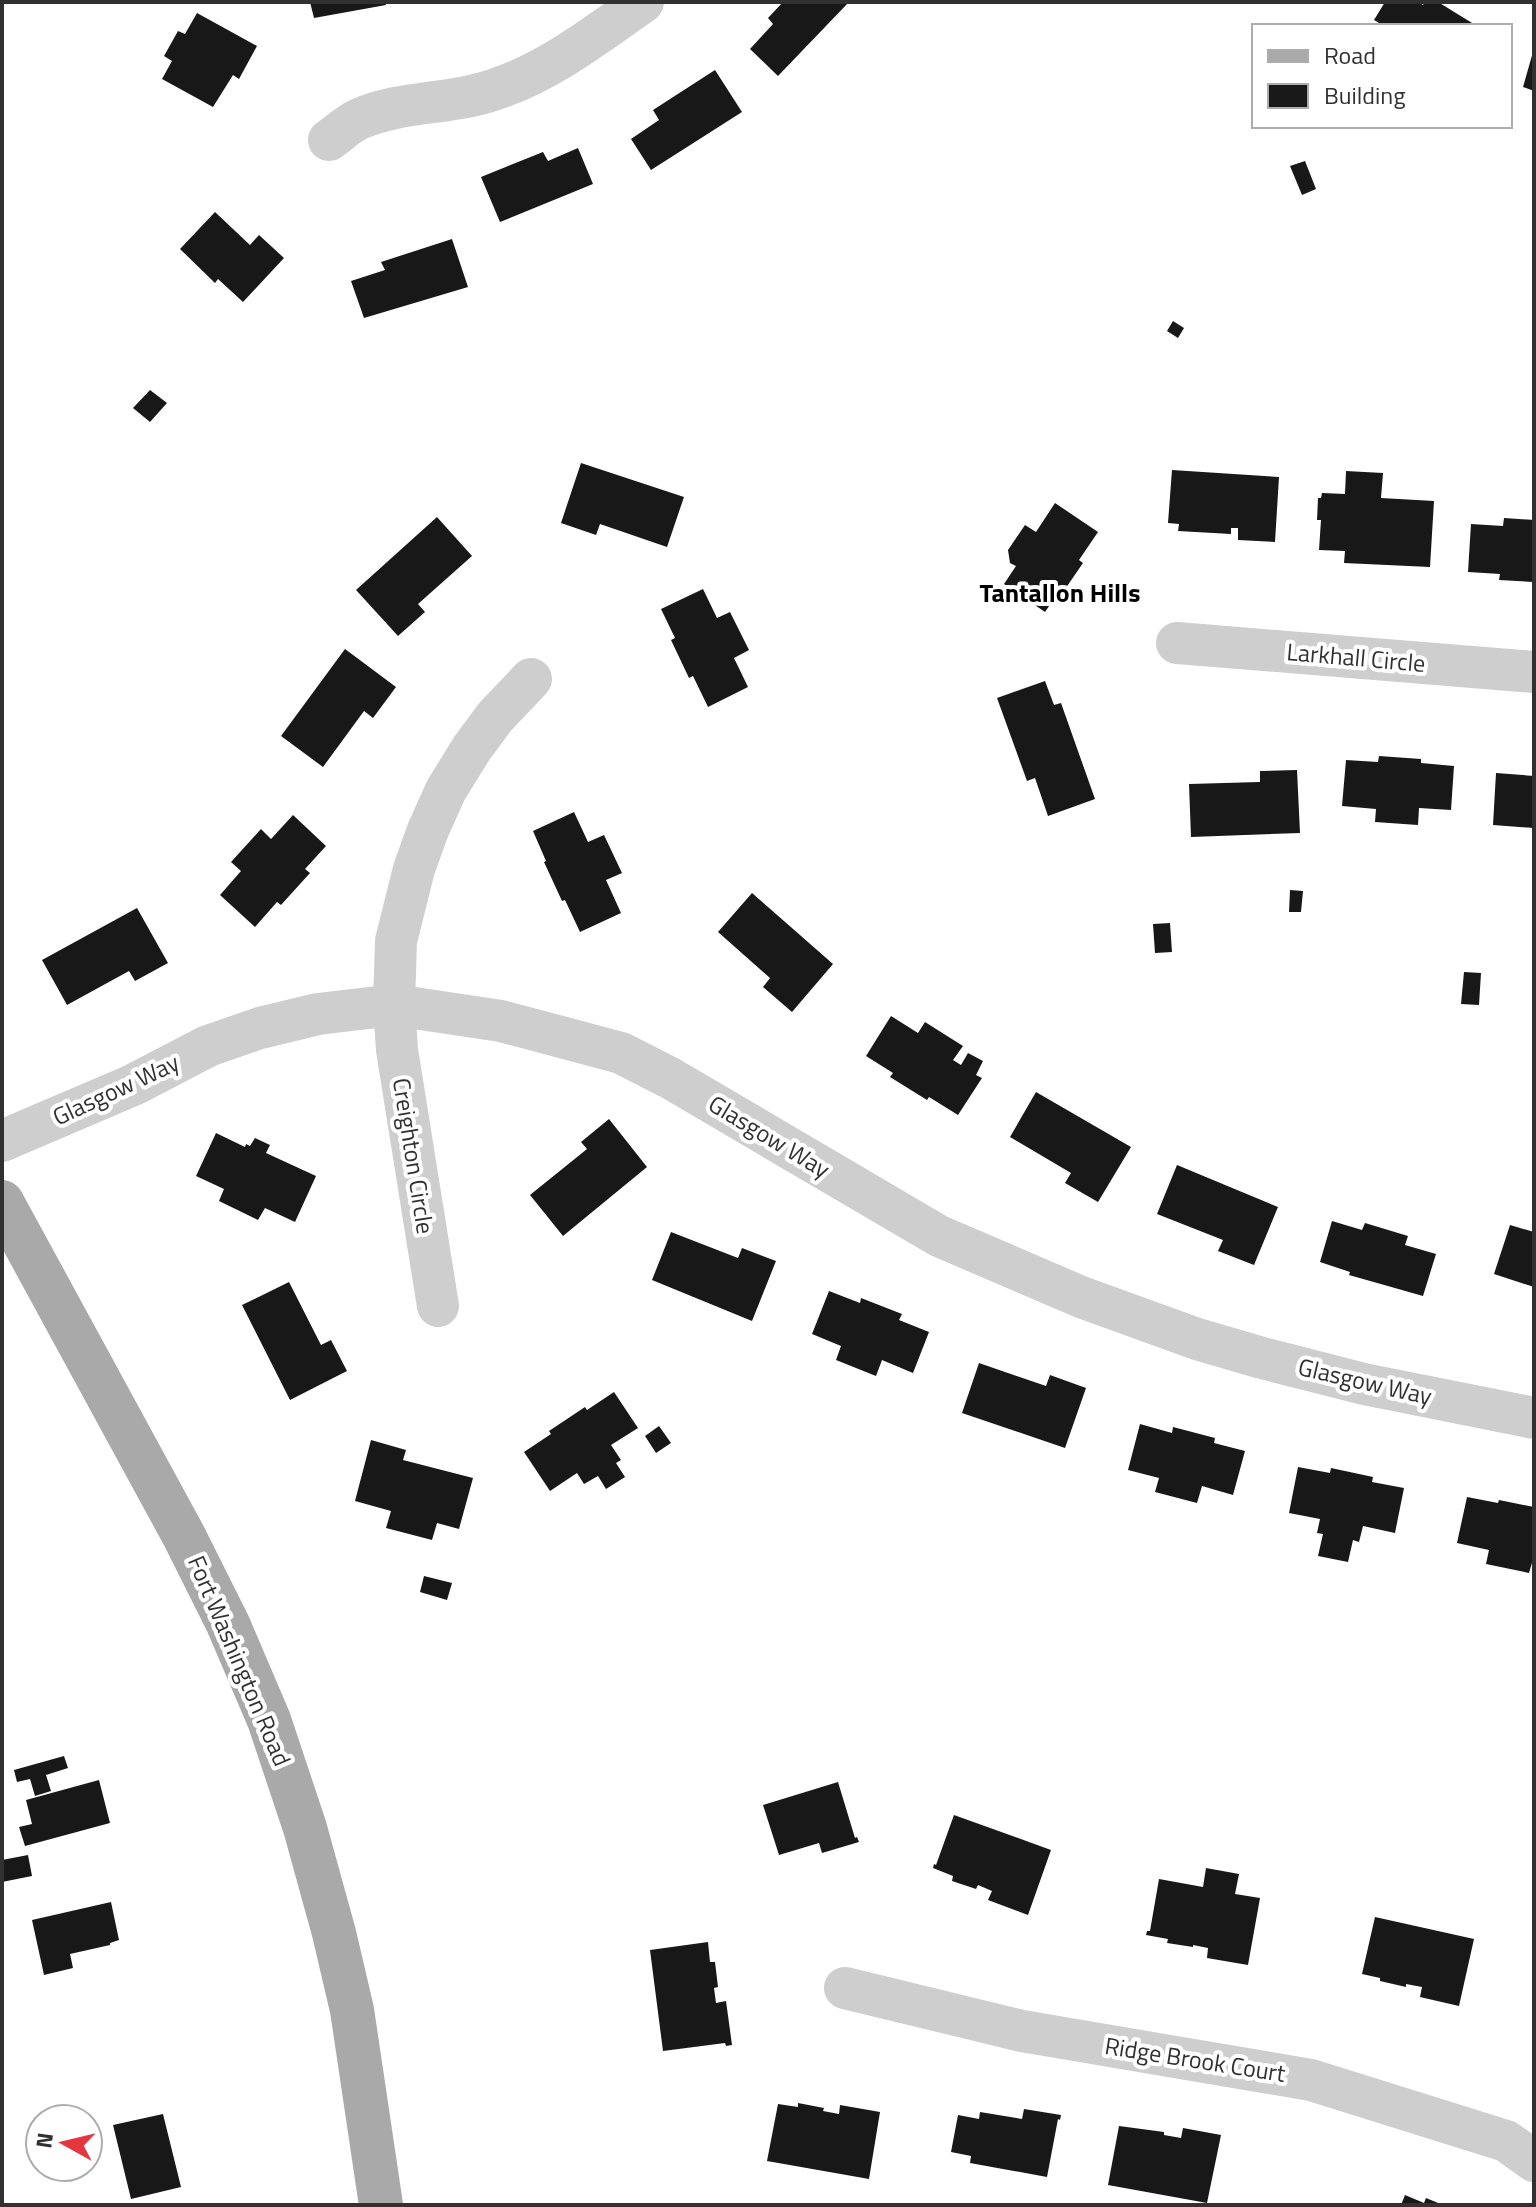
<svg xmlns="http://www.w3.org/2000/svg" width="1536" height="2207" viewBox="0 0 1536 2207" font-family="'Titillium Web',sans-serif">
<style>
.building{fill:#181818}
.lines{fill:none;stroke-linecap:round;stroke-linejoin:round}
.minor{stroke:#cecece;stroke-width:42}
.major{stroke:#a9a9a9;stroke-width:44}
.labels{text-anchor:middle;stroke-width:8;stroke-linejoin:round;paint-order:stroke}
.street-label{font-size:24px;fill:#313131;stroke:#fff}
.neighbourhood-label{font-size:26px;font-weight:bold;fill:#000;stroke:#fff}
</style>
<rect width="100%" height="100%" fill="#fff"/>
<path class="building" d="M310 2H385L386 5 314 18Z
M783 2H849L778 76 750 49 773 24 768 18Z
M1385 2H1418L1423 5 1425 2H1438L1477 26H1384L1374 20Z
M197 13 257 46 239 79 233 75 213 107 162 79 172 61 164 56 178 31 185 34Z
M1533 52H1534V91L1523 87Z
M715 70 742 112 651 170 631 139 659 120 653 110Z
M578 148 593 184 500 222 481 177 543 152 548 161Z
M1305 161 1316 189 1302 195 1290 166Z
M215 212 250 245 259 235 284 258 243 302 218 279 215 283 180 249Z
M452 239 468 287 364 318 351 281 385 270 381 262Z
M1173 321 1184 328 1178 338 1167 331Z
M150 390 167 403 150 422 133 408Z
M581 463 684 497 667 547 600 524 596 535 561 523Z
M1172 470 1279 477 1275 542 1238 540V528H1231V534L1178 531 1179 524 1168 523Z
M1346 471 1383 473 1381 498 1434 501 1430 567 1344 563 1345 551 1319 550 1321 520H1317L1318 498H1321L1322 493 1345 494Z
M1055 503 1098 532 1079 560 1083 563 1061 595 1058 593 1045 612 1004 584 1016 566 1010 563 1008 550 1025 525 1036 532Z
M437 517 472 556 418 604 425 612 398 636 356 590Z
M1504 518 1534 520V582L1499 580 1500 574 1468 572 1471 524 1503 526Z
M703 589 717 618 730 612 749 650 734 658 748 687 708 707 693 676 689 678 671 640 675 638 661 609Z
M345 649 396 687 373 718 364 711 323 767 281 736Z
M1045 681 1054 705 1061 703 1095 799 1048 816 1035 778 1027 781 997 698Z
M1379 756 1421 759V763L1454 766 1451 810 1419 808 1418 825 1375 822 1376 809 1342 806 1346 760 1378 762Z
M1297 770 1300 833 1191 837 1189 784 1260 782V771Z
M1496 773 1534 776V828L1493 825Z
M574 812 588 842 604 835 622 873 606 880 621 913 580 932 565 900 562 901 544 862 546 861 533 831Z
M293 815 326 846 305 869 310 873 281 905 277 902 255 927 220 895 241 871 231 862 261 829 271 839Z
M1290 890 1303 891 1301 912H1289Z
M752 893 833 964 792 1012 763 987 770 978 718 932Z
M137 908 168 963 135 981 129 971 67 1005 42 960Z
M1170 923 1172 952 1155 953 1153 924Z
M1464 972 1481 973 1479 1005 1461 1004Z
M891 1016 918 1033 925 1022 963 1046 953 1060 961 1065 968 1053 983 1061 976 1075 982 1078 958 1115 929 1097 927 1100 890 1077 893 1073 866 1056Z
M1036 1092 1131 1147 1098 1202 1065 1183 1071 1173 1010 1137Z
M609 1119 647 1167 563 1236 530 1195 587 1149 581 1142Z
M216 1133 245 1147 246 1144 250 1146 255 1138 270 1145 266 1153 316 1176 295 1222 265 1208 258 1220 219 1201 224 1189 196 1176Z
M1177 1165 1278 1207 1254 1265 1218 1251 1223 1240 1157 1214Z
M1332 1221 1362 1230 1365 1223 1408 1236 1405 1245 1436 1254 1423 1296 1349 1275 1350 1272 1320 1262Z
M1510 1225 1534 1232V1287L1494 1274Z
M671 1232 738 1258 742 1248 776 1261 752 1321 652 1280Z
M289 1282 321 1345 331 1340 347 1371 290 1400 242 1305Z
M829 1291 860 1303 861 1298 902 1314 899 1320 929 1332 913 1373 882 1360 876 1376 836 1360 841 1346 812 1334Z
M979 1363 1046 1386 1050 1375 1086 1388 1065 1448 962 1413Z
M614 1392 638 1428 611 1445 621 1460 616 1463 625 1477 606 1489 598 1476 584 1484 577 1473 550 1491 524 1452 551 1434 549 1431 585 1407 587 1410Z
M1140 1424 1172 1433 1173 1427 1215 1438 1214 1443 1245 1451 1233 1495 1202 1486 1197 1503 1155 1492 1159 1478 1128 1470Z
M659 1426 671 1443 656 1453 645 1436Z
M371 1440 406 1450 403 1460 473 1478 459 1529 437 1523 432 1540 386 1528 391 1511 355 1501Z
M1298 1467 1330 1473 1331 1468 1373 1477 1372 1482 1404 1488 1395 1533 1363 1526 1359 1542 1353 1540 1348 1562 1318 1556 1323 1534 1317 1533 1320 1519 1289 1513Z
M1467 1497 1498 1503 1499 1500 1534 1507V1556L1529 1573 1486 1564 1489 1550 1457 1543Z
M424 1576 452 1583 447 1600 420 1592Z
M64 1756 68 1768 46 1775 51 1791 35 1796 30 1779 17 1782 14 1770Z
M99 1780 110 1823 25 1846 19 1827 32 1824 26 1800Z
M838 1782 855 1838 857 1837 859 1842 822 1853 819 1843 779 1855 763 1805Z
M954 1815 1051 1850 1028 1915 988 1900 992 1891 978 1885 976 1889 952 1881 953 1876 933 1868 934 1864 936 1865Z
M28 1855 32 1876 2 1882V1860Z
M1206 1868 1239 1874 1235 1894 1260 1898 1248 1965 1207 1958 1208 1948 1193 1945V1947L1167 1943 1168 1939 1146 1935 1147 1931H1150L1159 1879 1203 1887Z
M111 1902 119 1940 110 1943V1945L70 1954 73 1968 44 1975 32 1920Z
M1375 1917 1474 1939 1459 2006 1420 1997 1422 1987 1406 1984V1987L1380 1981V1978L1362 1974Z
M708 1942 710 1962H715L718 1987 714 1988 716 2003 726 2001 732 2045 726 2046 725 2043 663 2051 650 1950Z
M798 2103 824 2108 823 2111 839 2114 840 2105 880 2112 869 2179 767 2161 778 2104 798 2107Z
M1024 2109 1061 2115 1060 2120 1058 2119 1047 2177 970 2163 971 2156 951 2152 958 2115 979 2119 980 2112 1022 2119Z
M163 2114 181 2187 131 2199 113 2125Z
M1119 2126 1164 2132V2135L1181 2138 1183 2128 1221 2135 1207 2203 1108 2185Z
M1405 2195 1424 2203 1426 2198 1443 2205H1401Z"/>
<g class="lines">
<path class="minor" d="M329 140C338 134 348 124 359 119 402 100 452 105 496 89 550 71 597 34 643 2
M1177 643 1534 672
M2 1141 133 1085 208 1046 260 1028 318 1014 394 1005 501 1021 621 1053 670 1078 939 1236 1081 1297 1197 1339 1262 1358 1364 1384 1534 1418
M438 1306 397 1050 394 1005 396 941 414 869 428 830 446 790 472 748 495 717 531 679
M845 1988 1022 2031 1311 2080 1506 2141 1534 2161"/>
<path class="major" d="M2 1202 184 1536 228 1624 269 1720 305 1828 334 1933 352 2010 381 2205"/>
</g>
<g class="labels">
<g class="street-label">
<text transform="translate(1356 658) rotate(5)" y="8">Larkhall Circle</text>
<text transform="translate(116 1090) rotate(-25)" y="8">Glasgow Way</text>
<text transform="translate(769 1137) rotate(31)" y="8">Glasgow Way</text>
<text transform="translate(413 1156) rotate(81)" y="8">Creighton Circle</text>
<text transform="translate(1365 1382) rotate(13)" y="8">Glasgow Way</text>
<text transform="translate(239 1661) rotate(67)" y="8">Fort Washington Road</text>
<text transform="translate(1195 2060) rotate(9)" y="8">Ridge Brook Court</text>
</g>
<g class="neighbourhood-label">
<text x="1060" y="602">Tantallon Hills</text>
</g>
</g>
<rect width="1536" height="2207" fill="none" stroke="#313131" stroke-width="8"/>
<rect x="1252" y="24" width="260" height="104" fill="#ffffff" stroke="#adadad" stroke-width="2"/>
<rect x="1268" y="50" width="40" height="12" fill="#a9a9a9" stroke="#adadad" stroke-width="2"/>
<text x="1324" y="64" font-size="24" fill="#313131">Road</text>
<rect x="1268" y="84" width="40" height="24" fill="#181818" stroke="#adadad" stroke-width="2"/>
<text x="1324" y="104" font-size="24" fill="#313131">Building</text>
<g transform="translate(64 2143) rotate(278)"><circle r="38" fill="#ffffff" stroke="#adadad" stroke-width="2"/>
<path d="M0-6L14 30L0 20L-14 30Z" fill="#e4363f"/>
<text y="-12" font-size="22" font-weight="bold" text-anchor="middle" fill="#313131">N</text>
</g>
</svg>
